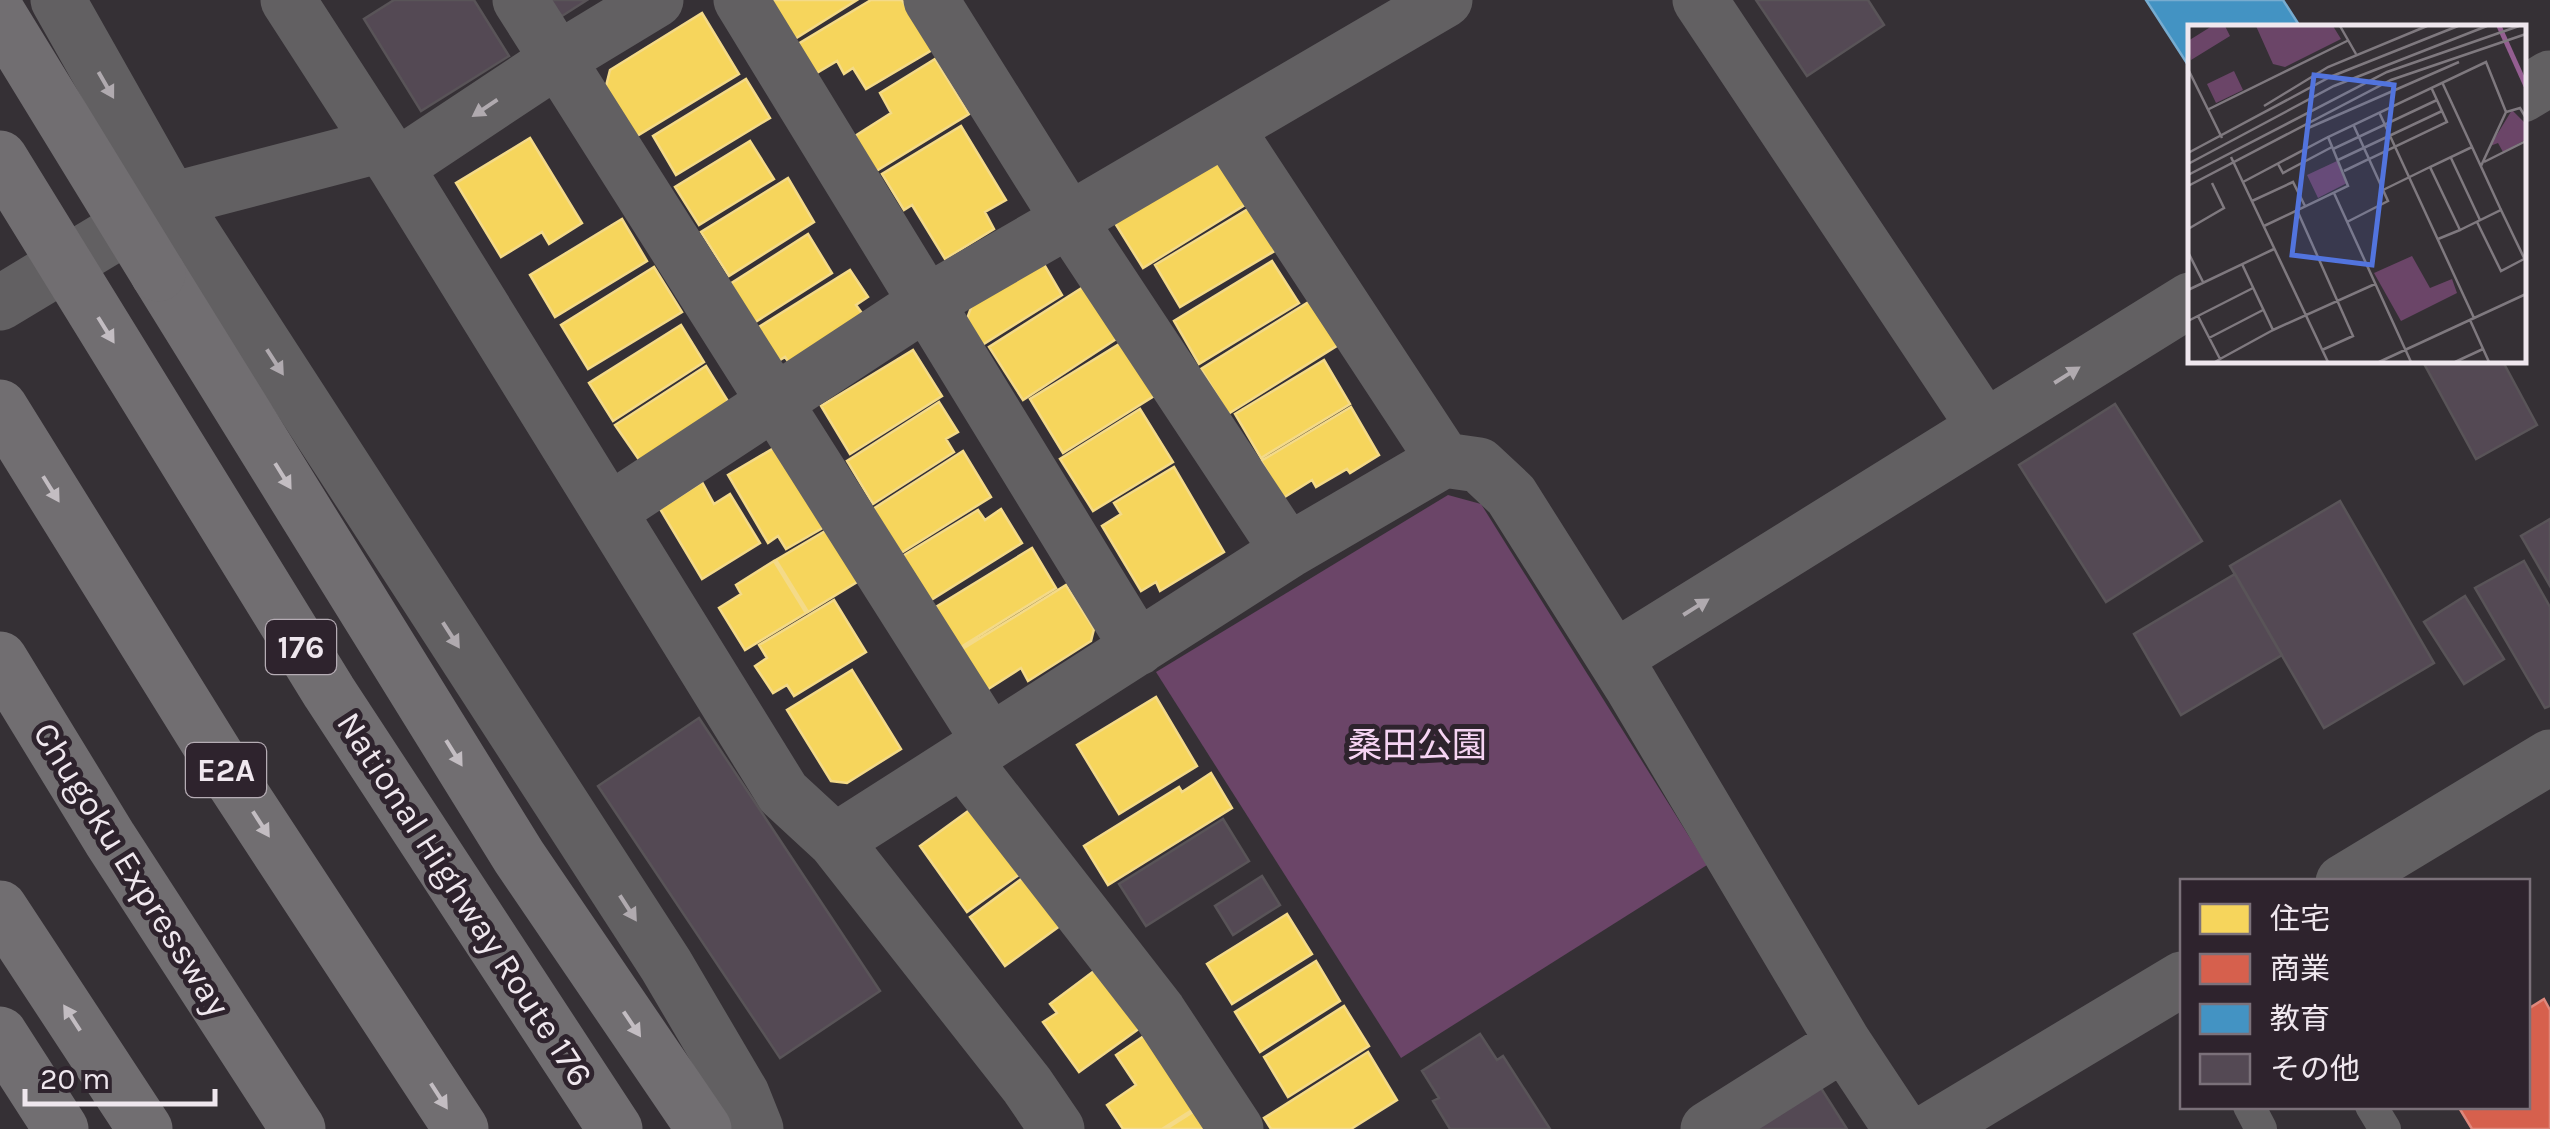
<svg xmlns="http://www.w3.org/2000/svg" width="2550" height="1129" viewBox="0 0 2550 1129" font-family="Karla,'Noto Sans JP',sans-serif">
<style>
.green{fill:#6b4568}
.homes{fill:#f6d55c;stroke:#f4da88;stroke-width:2.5}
.shops{fill:#d6604d;stroke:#de887d;stroke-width:2.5}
.schools{fill:#4393c3;stroke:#77acd0;stroke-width:2.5}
.building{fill:#544954;stroke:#595458;stroke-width:2.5}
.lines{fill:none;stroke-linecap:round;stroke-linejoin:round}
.lane{stroke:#626062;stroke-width:32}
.street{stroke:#626062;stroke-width:55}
.highway{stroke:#716e71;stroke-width:55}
.highway-bridge{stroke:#716e71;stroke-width:55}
.oneway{fill:#b0aaaf}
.oneway2{fill:#c3bdc2}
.labels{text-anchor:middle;stroke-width:10;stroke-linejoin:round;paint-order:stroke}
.shield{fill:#2e232d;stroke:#b5acb4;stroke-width:2.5}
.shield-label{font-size:32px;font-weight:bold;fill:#efe7ee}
.park-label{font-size:35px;fill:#f6d4f3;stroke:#2e232d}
.street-label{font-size:35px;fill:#efe7ee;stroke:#2e232d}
.inset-river{fill:none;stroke:#945e91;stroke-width:5}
.inset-road{fill:none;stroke:#7f797f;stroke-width:2.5}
.view{fill:#5274de;fill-opacity:0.15;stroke:#5274de;stroke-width:5}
.inset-edge{fill:none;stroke:#efe7ee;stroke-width:5}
</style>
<rect width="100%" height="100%" fill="#353035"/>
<path class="green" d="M1448 495 1481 504 1707 865 1401 1058 1156 672Z"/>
<path class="homes" d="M764 0H857L790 42Z
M871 0H902L932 50 866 89 853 68 844 74 837 61 815 74 798 44Z
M702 13 739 74 632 139 604 94 610 70Z
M935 59 969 114 873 173 852 138 891 113 880 93Z
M746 79 770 118 676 175 653 136Z
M961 126 1006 200 985 212 994 229 945 259 912 205 904 210 882 174Z
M530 138 582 223 549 244 542 232 501 257 456 183Z
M750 141 774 179 699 225 675 187Z
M1219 155 1248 203 1143 268 1113 220Z
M788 178 814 222 729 276 701 232Z
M1253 206 1278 249 1180 307 1155 265Z
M622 219 647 261 555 317 530 275Z
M808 234 832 273 754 323 730 284Z
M1042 261 1062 295 979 347 965 324 972 305Z
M1272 261 1299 303 1199 364 1174 321Z
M654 267 682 312 588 369 561 325Z
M850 270 868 297 856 305 867 320 792 367 785 357 775 363 754 330Z
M1088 284 1121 336 1023 400 989 347Z
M1315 298 1343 342 1228 414 1201 369Z
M681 325 704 362 613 421 589 383Z
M1129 338 1162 391 1063 453 1030 399Z
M913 350 942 396 850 454 821 406Z
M1324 360 1350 404 1261 458 1235 414Z
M706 366 731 406 642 464 615 425Z
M939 402 958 432 946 439 954 452 873 504 847 461Z
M1351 407 1379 455 1350 473 1347 469 1316 487 1312 480 1283 498 1261 461Z
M1140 409 1173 462 1093 511 1060 459Z
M779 445 826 526 786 549 778 536 768 543 728 475Z
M963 451 991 497 901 553 873 509Z
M1174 467 1224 552 1160 591 1156 582 1141 591 1102 526 1121 514 1114 503Z
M702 482 714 504 730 494 760 543 702 579 660 509Z
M1001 509 1022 543 928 602 901 557 978 510 985 520Z
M832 527 862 579 808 612 776 560Z
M1032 548 1056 588 956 650 931 610Z
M774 561 806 613 745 650 719 608 741 594 736 585Z
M1066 585 1094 629 1091 641 1028 681 1021 668 982 693 956 653Z
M834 600 866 652 794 696 787 685 773 693 755 666 767 658 759 645Z
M852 670 901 749 847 783 831 781 787 710Z
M1156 697 1197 766 1119 814 1077 745Z
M1211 773 1232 808 1108 885 1084 846 1179 787 1182 792Z
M975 806 1023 872 967 912 920 846Z
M1032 871 1068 920 1005 966 970 917Z
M1287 914 1312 954 1232 1004 1207 964Z
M1316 961 1340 1001 1260 1052 1235 1012Z
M1098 968 1140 1028 1079 1072 1043 1022 1057 1013 1050 1004Z
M1344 1006 1369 1046 1288 1097 1264 1057Z
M1154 1029 1203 1103 1162 1129H1123L1107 1105 1136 1085 1116 1055Z
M1368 1052 1397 1100 1351 1129H1271L1264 1118Z
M1201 1107 1215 1129H1166Z"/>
<path class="shops" d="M2544 999 2550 1010V1129H2472L2458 1106H2528V1009Z"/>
<path class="schools" d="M2146 0H2283L2301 28H2190V68Z"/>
<path class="building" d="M394 0H474L509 56 421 111 364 19Z
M546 0H587L562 16Z
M1756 0H1868L1884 25 1807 76Z
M2422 360H2502L2537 425 2476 459Z
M2115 404 2202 541 2106 602 2019 465Z
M2340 501 2434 663 2324 728 2230 566Z
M2550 519V586L2521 536Z
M2524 561 2550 607V706L2545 708 2475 588Z
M2235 574 2282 655 2181 715 2134 634Z
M2465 596 2504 659 2464 684 2424 622Z
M699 718 880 991 780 1058 598 786Z
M1223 819 1249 861 1146 926 1119 884Z
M1262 876 1280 905 1233 935 1215 906Z
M1480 1034 1497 1060 1503 1056 1550 1129H1450L1433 1101 1439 1098 1422 1071Z
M1819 1085 1847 1129H1749Z"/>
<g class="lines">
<path class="lane" d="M2249 1106 2261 1129
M2371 1106 2385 1129"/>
<path class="street" d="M58 0 171 200 666 965 742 1094 756 1129
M288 0 396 167 783 793 835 841 990 742 520 0
M741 0 1138 648
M931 0 1069 220 1445 0
M1700 0 1984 426
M2522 95 2550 78
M1226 128 1444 460
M396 167 557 60 656 0
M0 303 171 200 382 145
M609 511 927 302 1069 220 1288 551
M1614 658 2190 300
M990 742 1288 551 1444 460 1479 465 1511 495 1631 685 1844 1043 1901 1129
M963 760 1159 1012 1236 1129
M835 841 1027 1085 1057 1129
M2343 882 2550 757
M1708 1129 1844 1043
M1932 1129 2182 979"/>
<path class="highway" d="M158 274 519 857 704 1129
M0 407 223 766 461 1129
M0 659 110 839 298 1129
M0 908 145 1129
M0 1034 61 1129"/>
<path class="highway-bridge" d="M0 16 158 274
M0 158 329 692 615 1129"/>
</g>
<defs><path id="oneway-solid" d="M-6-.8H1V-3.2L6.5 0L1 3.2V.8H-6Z" transform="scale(2.5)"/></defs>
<g class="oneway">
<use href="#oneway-solid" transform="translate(106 85) rotate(60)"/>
<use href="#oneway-solid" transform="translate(485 108) rotate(146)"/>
<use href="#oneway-solid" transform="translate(275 362) rotate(57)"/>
<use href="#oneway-solid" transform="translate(2067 375) rotate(-32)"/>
<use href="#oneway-solid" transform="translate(1696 607) rotate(-32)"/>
<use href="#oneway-solid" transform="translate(451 635) rotate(57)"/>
<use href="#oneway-solid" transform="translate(628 908) rotate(57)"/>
</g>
<g class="oneway2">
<use href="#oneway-solid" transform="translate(106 330) rotate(58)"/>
<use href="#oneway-solid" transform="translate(283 476) rotate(58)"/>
<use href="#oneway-solid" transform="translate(51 489) rotate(58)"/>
<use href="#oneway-solid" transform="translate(454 753) rotate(58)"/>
<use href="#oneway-solid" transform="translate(261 824) rotate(57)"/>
<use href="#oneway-solid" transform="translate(72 1018) rotate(-123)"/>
<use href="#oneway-solid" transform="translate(632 1024) rotate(56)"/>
<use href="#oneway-solid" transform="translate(439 1096) rotate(57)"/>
</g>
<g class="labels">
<g class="shield">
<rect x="266" y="620" width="70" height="54" rx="8"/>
<rect x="186" y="743" width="80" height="54" rx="8"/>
</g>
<g class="shield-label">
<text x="301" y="658">176</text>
<text x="226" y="781">E2A</text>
</g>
<g class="park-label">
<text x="1417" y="757">桑田公園</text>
</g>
<g class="street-label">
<text transform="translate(132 869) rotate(58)" y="12">Chugoku Expressway</text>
<text transform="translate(465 899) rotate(57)" y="12">National Highway Route 176</text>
</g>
</g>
<g transform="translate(2188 25)">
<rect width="338" height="338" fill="#353035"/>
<path d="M24 1H37L42 11 3 35 0 16ZM68 1H145L153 14 97 42 85 39ZM46 46 55 65 28 78 19 59ZM324 85 337 98V115L315 127 310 118 302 121ZM149 136 159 158 130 173 119 150ZM224 231 242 263 264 254 269 268 213 296 186 248Z" fill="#6b4568"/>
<path class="inset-river" d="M311 1 338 61"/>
<path class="inset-road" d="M152 1 168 29M0 44 34 113M254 57 284 122M249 75 145 124 140 112 298 37 318 87M76 81 140 42 239 1M21 84 161 15M191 87 286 293M118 104 271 37M0 128 142 52 270 1M43 132 140 337M263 133 292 195M150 135 254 86M296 137 338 116M0 139 146 61 299 1M90 139 95 148 144 122M293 141 318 87 332 83 338 93M156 146 181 134 165 99M0 150 199 47 331 1M55 157 140 112M0 161 203 55 338 9M195 165 242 142M146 168 223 337M64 176 105 157 117 181M109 185 165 311 134 325M159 197 200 176 181 134 259 97 243 62M289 197 313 246 336 234M76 201 160 161 145 124M0 204 36 183 24 158M272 205 313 185 338 237M250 214 272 205 242 142 284 122 313 185M0 227 15 257M54 239 85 305 187 259M0 265 86 224M10 291 32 334 27 337M282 295 301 337M0 296 65 263M21 313 75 285M32 334 85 305M191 337 338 269M267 337 295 324"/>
<path class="view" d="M126 50 206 60 184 240 104 230Z"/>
<rect width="338" height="338" class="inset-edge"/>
</g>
<rect x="2180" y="879" width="350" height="230" fill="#2e232d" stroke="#7b717a" stroke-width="2.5"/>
<rect x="2200" y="904" width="50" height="30" fill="#f6d55c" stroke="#7b717a" stroke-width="2.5"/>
<text x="2270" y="929" font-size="30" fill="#efe7ee">住宅</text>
<rect x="2200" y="954" width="50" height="30" fill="#d6604d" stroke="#7b717a" stroke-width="2.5"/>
<text x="2270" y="979" font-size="30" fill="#efe7ee">商業</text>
<rect x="2200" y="1004" width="50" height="30" fill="#4393c3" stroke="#7b717a" stroke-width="2.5"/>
<text x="2270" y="1029" font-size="30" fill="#efe7ee">教育</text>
<rect x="2200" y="1054" width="50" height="30" fill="#544954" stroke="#7b717a" stroke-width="2.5"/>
<text x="2270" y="1079" font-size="30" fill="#efe7ee">その他</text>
<path d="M25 1089v15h190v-15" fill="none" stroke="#efe7ee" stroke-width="5"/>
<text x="40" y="1089" font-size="30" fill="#efe7ee" stroke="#2e232d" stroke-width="8" paint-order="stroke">20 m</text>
</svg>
